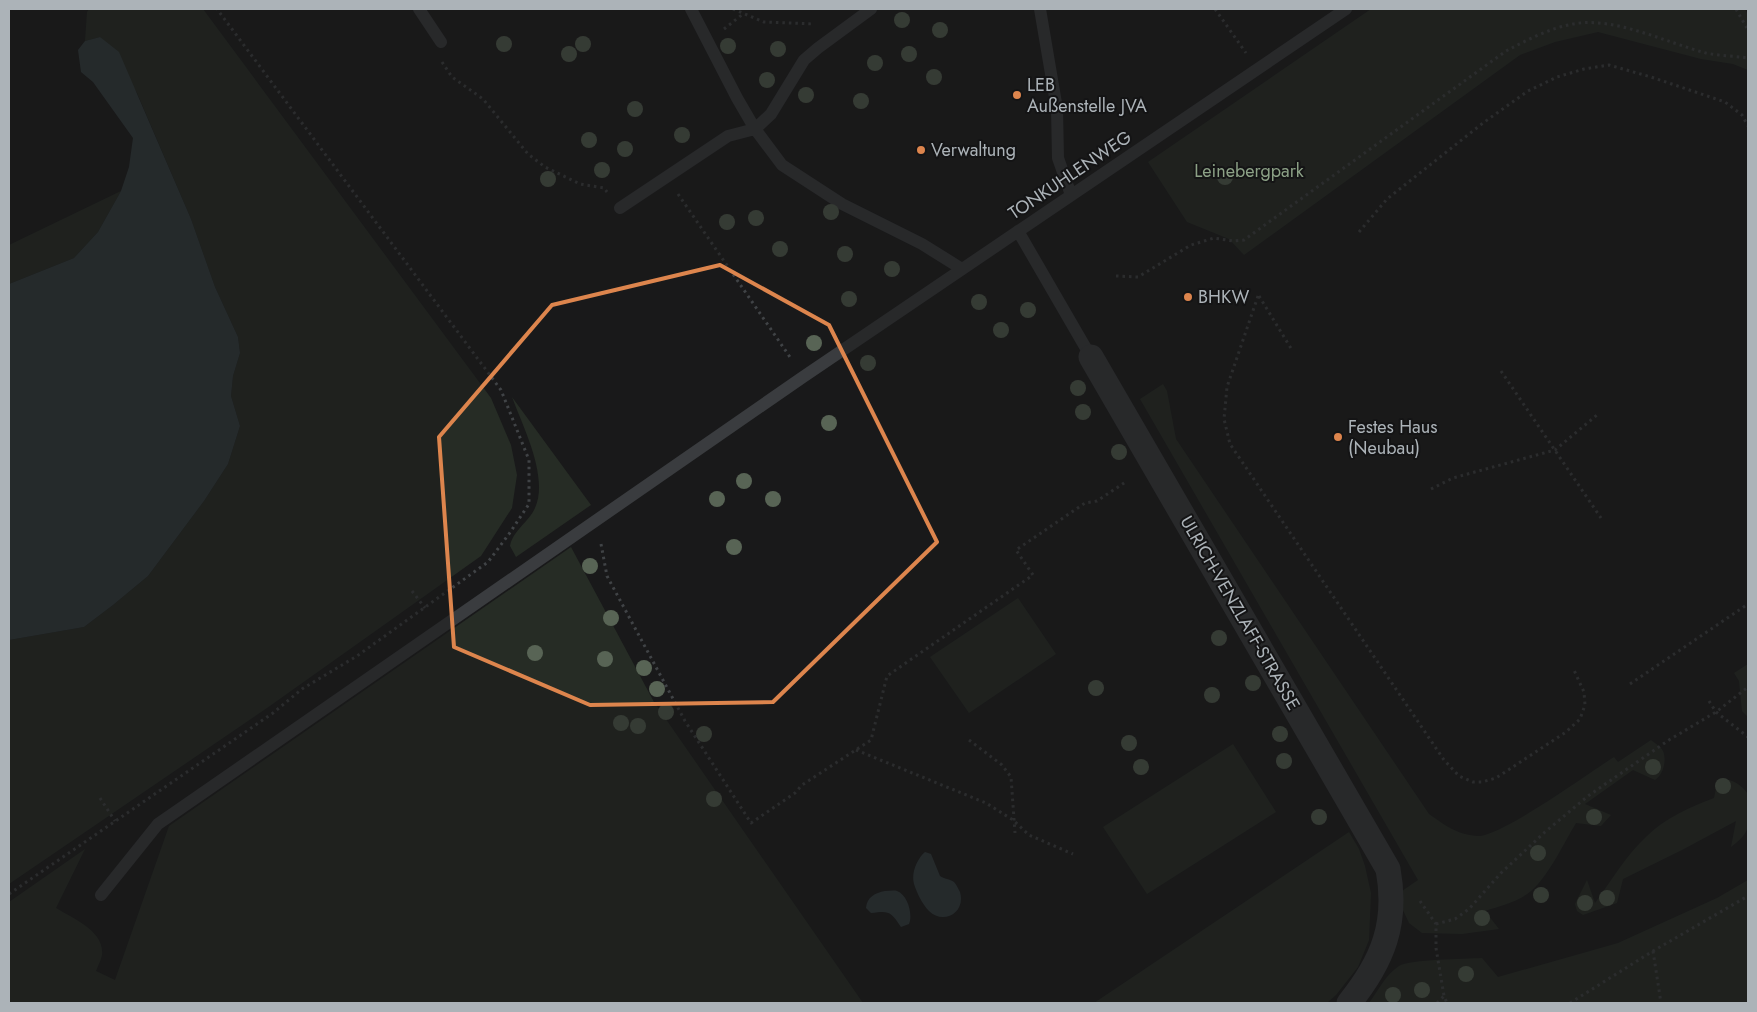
<svg xmlns="http://www.w3.org/2000/svg" width="1757" height="1012" viewBox="0 0 1757 1012" font-family="Jost,sans-serif">
<style>
.green{fill:#262c25}
.water{fill:#343f42}
.lines{fill:none;stroke-linecap:round;stroke-linejoin:round}
.path{stroke:#404346;stroke-width:3;stroke-dasharray:2.5 4;stroke-linecap:butt}
.lane{stroke:#3a3c3f;stroke-width:12}
.street{stroke:#3a3c3f;stroke-width:25}
.tree{fill:#586455}
.marked{fill:none;stroke:#dd854d;stroke-width:4;stroke-linejoin:round}
.poi-dot{fill:#dd854d;stroke:#141415;stroke-width:2}
.labels{text-anchor:middle;stroke-width:4;stroke-linejoin:round;paint-order:stroke}
.poi-label{font-size:18px;fill:#acb3b8;stroke:#141415;text-anchor:start}
.park-label{font-size:18px;fill:#8ca186;stroke:#141415}
.street-label{font-size:18px;fill:#acb3b8;stroke:#141415}
</style>
<rect width="100%" height="100%" fill="#19191a"/>
<path class="green" d="M89 9H203L491 398 511 445 517 475 512 508 481 556 267 708 9 884V640L84 627 113 605 148 576 204 501 228 464 240 426 231 396 233 376 240 353 238 337 215 287 191 219 137 93 100 37 85 41 87 12Z
M1371 9H1745L1748 15V70L1733 64 1701 59 1598 32 1555 42 1520 55 1244 255 1229 239 1187 222 1148 162Z
M121 191 98 232 74 258 9 284V245Z
M1163 384 1167 391 1176 439 1429 814C1446 826 1456 834 1477 836 1500 838 1590 772 1614 757L1618 762 1651 740C1655 743 1661 747 1663 751 1667 761 1663 775 1655 780L1633 770 1585 804 1611 815 1601 826 1576 823C1564 843 1548 877 1531 891 1518 902 1501 906 1485 911L1499 929 1462 934 1422 933 1409 923 1402 908V891L1418 880 1140 399Z
M512 397 591 505 516 557 510 546C513 530 529 522 535 508 549 477 523 427 512 397Z
M571 547 654 702 863 1003H9V902L85 849 56 908C72 918 105 931 102 955 101 960 98 966 96 971L115 980 169 826Z
M1018 598 1056 654 969 713 930 657Z
M1748 664V717L1742 711 1739 681 1734 673Z
M1233 744 1276 812 1147 894 1103 827Z
M1718 779C1731 778 1741 784 1748 794 1748 820 1755 830 1731 847L1736 821 1682 850 1623 879 1617 903 1583 915 1577 911 1575 904 1587 880 1595 903C1612 880 1626 855 1647 836 1665 818 1690 807 1714 798Z
M1349 832 1359 849 1365 866 1371 893 1369 940 1358 967 1336 995 1327 1003H1094Z
M1748 880V1003H1369C1378 991 1386 974 1399 966 1410 959 1466 959 1482 958L1498 977 1618 943 1717 898Z"/>
<path class="water" d="M100 37 119 52 191 219 215 287 238 337 240 353 233 376 231 396 240 426 228 464 204 501 148 576 113 605 84 627 9 640V284L74 258 98 232 121 191 129 167 133 138 93 82 81 72 78 50 85 41Z
M925 852 931 854 940 876C944 879 950 879 954 882 957 885 958 889 960 892 966 913 943 925 929 911 922 904 917 893 914 884 911 873 917 859 925 852Z
M885 891C889 891 894 890 897 891 908 895 913 915 909 924L901 927C890 910 888 911 871 913L866 908C867 897 875 893 885 891Z"/>
<g class="lines">
<path class="path" d="M733 9 764 22 814 24
M1215 9 1246 53
M1736 9 1748 30
M724 29 743 14
M442 62 452 77 483 99 528 154 545 167 580 184 604 188 607 192
M678 194 792 360
M1359 232 1387 199 1483 123 1528 91 1557 77 1584 69 1609 65 1651 77 1725 102 1742 115 1748 126
M1116 276 1138 277 1191 245 1214 238 1233 241 1244 240 1506 51C1527 40 1550 28 1573 24 1614 16 1667 43 1706 53 1720 56 1735 56 1748 58
M1258 296 1227 387 1224 419 1230 444 1444 760 1459 776 1473 782H1482L1496 778 1566 732 1580 719 1585 705 1584 692 1573 668
M1259 296 1292 350
M1501 371 1601 518
M1431 489 1453 478 1555 450 1597 415
M601 544 607 576 685 721 751 823 795 793 802 785 871 740 887 676 1033 575 1016 550 1085 503 1097 501 1127 481
M412 591 425 608
M1630 684 1748 604
M1709 701 1716 712 1748 737
M969 740 1002 765 1011 777 1015 833
M856 750 986 803 1013 820 1029 835 1073 854
M100 798 115 821
M9 894 273 713 302 689 357 656 488 562 509 534 529 504V460L501 390 217 9
M1420 901 1436 924V948L1444 996 1447 1003
M1436 924 1455 919 1469 909 1501 873 1545 832 1588 796 1669 740 1716 712 1748 687
M1653 951 1661 1003
M1437 1003 1444 996
M1570 1003 1653 951 1748 896"/>
<path class="lane" d="M419 9 441 42
M871 9 818 48 804 60 771 114 755 129 782 165 842 204 922 244 962 269
M1040 9 1057 109 1058 158 1071 195
M620 208 728 136 755 129 737 98 691 9
M1018 231 1091 357
M101 895 158 824 803 377 1346 9"/>
<path class="street" d="M1091 357 1388 869C1398 923 1383 961 1349 1003"/>
</g>
<g class="tree">
<circle cx="902" cy="20" r="8"/>
<circle cx="940" cy="30" r="8"/>
<circle cx="504" cy="44" r="8"/>
<circle cx="583" cy="44" r="8"/>
<circle cx="728" cy="46" r="8"/>
<circle cx="778" cy="49" r="8"/>
<circle cx="569" cy="54" r="8"/>
<circle cx="909" cy="54" r="8"/>
<circle cx="875" cy="63" r="8"/>
<circle cx="934" cy="77" r="8"/>
<circle cx="767" cy="80" r="8"/>
<circle cx="806" cy="95" r="8"/>
<circle cx="861" cy="101" r="8"/>
<circle cx="635" cy="109" r="8"/>
<circle cx="682" cy="135" r="8"/>
<circle cx="589" cy="140" r="8"/>
<circle cx="625" cy="149" r="8"/>
<circle cx="602" cy="170" r="8"/>
<circle cx="1225" cy="177" r="8"/>
<circle cx="548" cy="179" r="8"/>
<circle cx="831" cy="212" r="8"/>
<circle cx="756" cy="218" r="8"/>
<circle cx="727" cy="222" r="8"/>
<circle cx="780" cy="249" r="8"/>
<circle cx="845" cy="254" r="8"/>
<circle cx="892" cy="269" r="8"/>
<circle cx="849" cy="299" r="8"/>
<circle cx="979" cy="302" r="8"/>
<circle cx="1028" cy="310" r="8"/>
<circle cx="1001" cy="330" r="8"/>
<circle cx="814" cy="343" r="8"/>
<circle cx="868" cy="363" r="8"/>
<circle cx="1078" cy="388" r="8"/>
<circle cx="1083" cy="412" r="8"/>
<circle cx="829" cy="423" r="8"/>
<circle cx="1119" cy="452" r="8"/>
<circle cx="744" cy="481" r="8"/>
<circle cx="717" cy="499" r="8"/>
<circle cx="773" cy="499" r="8"/>
<circle cx="734" cy="547" r="8"/>
<circle cx="590" cy="566" r="8"/>
<circle cx="611" cy="618" r="8"/>
<circle cx="1219" cy="638" r="8"/>
<circle cx="535" cy="653" r="8"/>
<circle cx="605" cy="659" r="8"/>
<circle cx="644" cy="668" r="8"/>
<circle cx="1253" cy="683" r="8"/>
<circle cx="1096" cy="688" r="8"/>
<circle cx="657" cy="689" r="8"/>
<circle cx="1212" cy="695" r="8"/>
<circle cx="666" cy="712" r="8"/>
<circle cx="621" cy="723" r="8"/>
<circle cx="638" cy="726" r="8"/>
<circle cx="704" cy="734" r="8"/>
<circle cx="1280" cy="734" r="8"/>
<circle cx="1129" cy="743" r="8"/>
<circle cx="1284" cy="761" r="8"/>
<circle cx="1141" cy="767" r="8"/>
<circle cx="1653" cy="767" r="8"/>
<circle cx="1723" cy="786" r="8"/>
<circle cx="714" cy="799" r="8"/>
<circle cx="1319" cy="817" r="8"/>
<circle cx="1594" cy="817" r="8"/>
<circle cx="1538" cy="853" r="8"/>
<circle cx="1541" cy="895" r="8"/>
<circle cx="1607" cy="898" r="8"/>
<circle cx="1585" cy="903" r="8"/>
<circle cx="1482" cy="918" r="8"/>
<circle cx="1466" cy="974" r="8"/>
<circle cx="1422" cy="990" r="8"/>
<circle cx="1393" cy="995" r="8"/>
</g>
<path d="M0 0H1757V1012H0ZM720 265 829 325 937 542 773 702 590 705 454 647 439 437 552 305Z" fill="#19191a" fill-opacity=".55" fill-rule="evenodd"/>
<path class="marked" d="M720 265 829 325 937 542 773 702 590 705 454 647 439 437 552 305Z"/>
<g class="poi-dot">
<circle cx="1017" cy="95" r="5"/>
<circle cx="921" cy="150" r="5"/>
<circle cx="1188" cy="297" r="5"/>
<circle cx="1338" cy="437" r="5"/>
</g>
<g class="labels">
<g class="poi-label">
<text x="1027" y="91">LEB<tspan x="1027" dy="21">Außenstelle JVA</tspan></text>
<text x="931" y="156">Verwaltung</text>
<text x="1198" y="303">BHKW</text>
<text x="1348" y="433">Festes Haus<tspan x="1348" dy="21">(Neubau)</tspan></text>
</g>
<g class="park-label">
<text x="1249" y="177">Leinebergpark</text>
</g>
<g class="street-label">
<text transform="translate(1070 175) rotate(-34)" y="6">TONKUHLENWEG</text>
<text transform="translate(1240 613) rotate(60)" y="6">ULRICH-VENZLAFF-STRASSE</text>
</g>
</g>
<rect width="1757" height="1012" fill="none" stroke="#acb3b8" stroke-width="20"/>
</svg>
